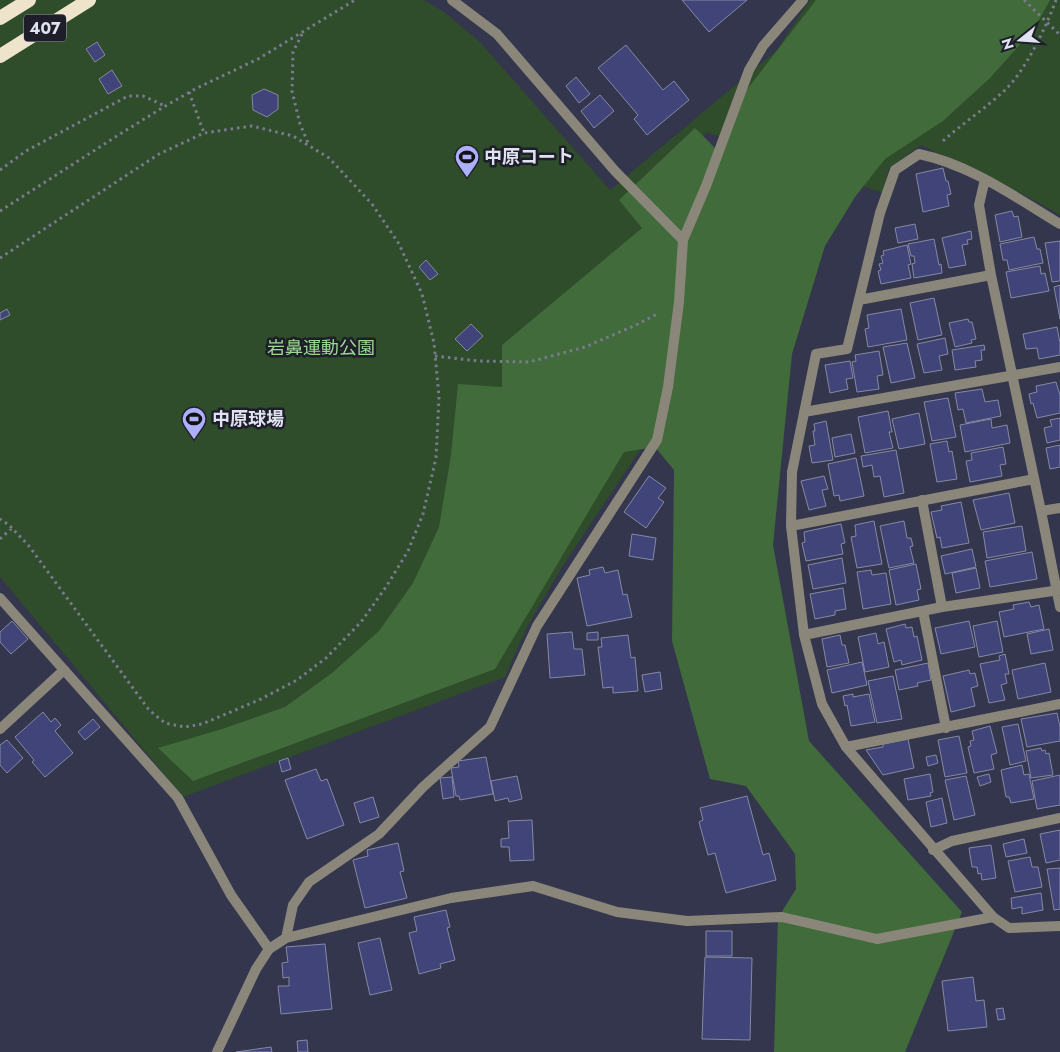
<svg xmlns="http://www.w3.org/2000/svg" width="1060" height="1052" viewBox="0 0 1060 1052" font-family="Jost,'Noto Sans JP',sans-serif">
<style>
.green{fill:#2f4c2b}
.forest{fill:#416b3b}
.building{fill:#414479;stroke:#8589a4}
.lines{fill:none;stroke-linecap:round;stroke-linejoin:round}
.path{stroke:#797b8f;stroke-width:3;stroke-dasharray:2.5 4;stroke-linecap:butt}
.service{stroke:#8b867a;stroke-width:10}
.minor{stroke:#8b867a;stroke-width:10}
.trunk{stroke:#eee4cc;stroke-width:14}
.labels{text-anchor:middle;stroke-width:5;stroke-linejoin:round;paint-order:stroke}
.shield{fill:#1d1e29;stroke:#a6a7b5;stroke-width:1}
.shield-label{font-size:16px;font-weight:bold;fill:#e0e2f1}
.poi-label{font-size:18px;font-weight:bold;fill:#e0e2f1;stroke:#1d1e29;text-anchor:start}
.park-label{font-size:18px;fill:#99d990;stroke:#1d1e29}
</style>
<rect width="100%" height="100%" fill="#33364c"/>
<path class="green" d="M0 0H424L444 12 479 41 610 190 776 51 810 0H1060V215L1028 197 921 145 889 168 883 193 706 132 687 175 650 435 562 567 527 627 505 677 183 797 0 577Z"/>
<path class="forest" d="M816 0H1050L1034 29 990 78 943 121 885 159 855 197 825 246 792 354 773 545 809 741 962 912 905 1052H774L778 918 796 889 795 854 746 786 710 779 672 641 674 470 655 447 624 452 495 669 193 781 158 748 222 729 285 707 332 673 379 631 413 583 439 527 451 455 458 384 502 387V345L642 228 619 200 695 128 717 150 745 92Z"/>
<path class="building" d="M682 0H747L709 32Z
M97 42 105 55 95 62 86 49Z
M626 45 663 90 674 81 689 100 647 135 634 119 638 115 598 68Z
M112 70 122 86 108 94 99 79Z
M576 77 590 94 579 103 566 86Z
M264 89 278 95V109L267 117 253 110 252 95Z
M600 95 614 111 594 128 581 111Z
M943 168 946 181H948L951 194 947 195 949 206 923 212 916 174Z
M1012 211 1014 217 1018 216 1022 237 1000 242 995 215Z
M915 224 918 239 898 243 895 228Z
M971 231 972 239 967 240 968 244 962 245 966 265 949 268 942 238Z
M1034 237 1037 249H1040L1043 263 1009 270 1007 260H1003L1000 244Z
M934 239 939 265 941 264 942 273 914 278 912 264 915 263 914 256H911L908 244Z
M1060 241V281L1052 282 1045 243Z
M907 245 911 264 908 265 911 278 881 284 878 271 881 270 879 264 883 263 881 256 884 255 883 251Z
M426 260 438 274 430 280 419 267Z
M1040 266 1041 274 1045 273 1049 291 1011 298 1006 272Z
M1060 285V319L1054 287Z
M934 298 942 335 918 340 910 303Z
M7 309 10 315 0 320V313Z
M901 309 907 340 868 347 865 329 869 328 867 315Z
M968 319 969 322H972L976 339 971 340 972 343 955 347 949 323Z
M471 324 483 336 467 351 455 339Z
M1057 327 1060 343V355L1039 359 1037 348 1026 349 1023 334Z
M945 338 948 354 939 356 942 370 924 373 917 344Z
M907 343 915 378 891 383 883 347Z
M984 345 985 350H981L982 360 975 361 976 367 955 370 952 350Z
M879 351 883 375 877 376 879 389 857 392 852 362 856 361 855 355Z
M850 361 853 378 846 379 848 389 830 393 825 365Z
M1056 382 1060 395V413L1037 418 1033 403 1031 404 1029 394 1037 392 1036 386Z
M982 389 985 402 998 400 1001 416 966 423 963 409 958 410 955 393Z
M948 398 956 437 932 441 924 402Z
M888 411 892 432H889L893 448 865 453 858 417Z
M919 413 925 444 899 449 892 419Z
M1060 418V440L1047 443 1044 428 1052 426 1050 420Z
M991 419 992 428 1007 425 1010 443 965 452 960 425Z
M826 421 833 460 812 463 809 446 815 445 813 431H815L814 424Z
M851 434 855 453 835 457 832 438Z
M947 441 949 452 952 451 957 479 937 482 930 444Z
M1060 445V467L1050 469 1046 448Z
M1003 447 1006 464 1000 465 1002 476 970 482 966 461 972 460 971 453Z
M896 450 904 493 884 497 880 476 874 477 872 465 863 467 861 456Z
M856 458 864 496 840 501 839 495 834 496 828 464Z
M649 476 666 488 658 498 664 502 646 528 624 512Z
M824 476 828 489 822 490 826 506 809 510 801 481Z
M1009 493 1015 523 981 530 973 500Z
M961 502 969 543 942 548 940 537 937 538 931 512 942 510 941 506Z
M874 521 882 564 857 568 851 537 856 536 855 525Z
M904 521 907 538H911L913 546 910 547 914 563 889 568 880 526Z
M841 524 845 543 841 544 843 554 806 561 802 543 805 542 804 532Z
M1022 526 1026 551 987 558 983 532Z
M632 534 656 538 653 560 629 556Z
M972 549 976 567 945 574 941 556Z
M1032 552 1037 579 990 587 985 561Z
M842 558 846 583 813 589 808 565Z
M916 564 921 589 917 590 919 600 896 605 889 570Z
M603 567 605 573 618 570 623 595 627 594 632 617 587 626 577 578 590 575 589 570Z
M976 568 980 588 956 593 952 573Z
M871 570 872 575 886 573 891 604 863 609 857 572Z
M843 588 846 609 835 611V615L815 619 810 594Z
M1029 602 1031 607 1039 605 1044 629 1004 637 999 612 1014 609 1013 605Z
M12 621 28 639 11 654 0 642V632Z
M969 621 975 647 941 654 935 628Z
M997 621 1003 652 979 657 973 626Z
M905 624 906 628 912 627 914 637 917 636 922 660 902 665 901 660 894 662 886 629Z
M1049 629 1053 650 1031 654 1027 634Z
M572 632 574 649H582L585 675 550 678 547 634Z
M598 632V640H587V633Z
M876 633 878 644 884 642 889 667 865 672 858 637Z
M628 635 631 658 635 657 638 691 613 693V687L603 688 598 647H602L601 638Z
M840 635 842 645H845L849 663 827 667 822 639Z
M1005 654 1009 674H1005L1007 683 1001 685 1005 700 989 703 980 664 1000 660 999 656Z
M862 662 867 685 832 693 827 670Z
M928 663 931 680 917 683 918 686 899 690 895 670Z
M1045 663 1051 692 1018 699 1012 670Z
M969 670 970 674 975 673 978 686 971 688 975 706 951 712 943 676Z
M660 672 662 689 645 692 642 675Z
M893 676 902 719 877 723 868 681Z
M853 694V697L869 694 875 722 851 726 847 705 845 706 843 696Z
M43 712 51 722 55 718 61 725 55 731 73 753 45 777 32 762 34 760 15 737Z
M1057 713 1060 727V741L1027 747 1021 719Z
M93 719 100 727 85 740 78 732Z
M1018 724 1026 761 1010 765 1002 727Z
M990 726 997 753 991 755 994 769 974 773 968 747 971 746 970 741 974 740 972 731Z
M959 736 967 773 945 777 938 740Z
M908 739 914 768 883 775 866 750 883 747V744Z
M7 740 23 758 7 773 0 765V745Z
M1041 748 1042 751 1045 750 1046 754 1049 753 1053 775 1031 778 1026 751Z
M936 755 938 763 928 766 926 757Z
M486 757 493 794 460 800 459 796H456L451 768 459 767 458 761Z
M288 758 291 769 282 772 279 761Z
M1022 765 1024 775 1029 774 1034 799 1011 803 1009 797H1006L1001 770Z
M316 769 321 781 327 779 344 825 307 839 285 780Z
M930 774 933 792 930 793 931 796 908 800 904 779Z
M989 774 991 782 980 786 977 777Z
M1060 775V805L1037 809 1032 781Z
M517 776 522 799 509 802 508 798 495 801 491 781Z
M966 776 975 815 954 820 945 780Z
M452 777 454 797 443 799 440 778Z
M747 796 763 855 769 853 776 880 726 893 715 853 708 855 699 822 703 820 700 808Z
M373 797 379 817 360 823 354 803Z
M942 798 947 823 931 827 926 802Z
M532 820 534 860 510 861 509 847H501V839L509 838 508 821Z
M1060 830V860L1046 863 1040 834Z
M1024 839 1027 853 1006 857 1003 844Z
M398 843 404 871 400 872 407 898 365 908 353 860 368 856 367 850Z
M991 845 996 878 982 880 981 873 978 874 977 867H972L969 848Z
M1030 857 1032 867H1038L1042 887 1015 892 1008 861Z
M1060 868V909L1054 910 1047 869Z
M1041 893 1043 910 1022 914V907L1012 909 1011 898Z
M446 910 450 927 447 928 455 960 440 964 441 968 419 974 409 933 417 931 414 917Z
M706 931H732V956H706Z
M380 938 392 990 370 995 358 943Z
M325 944 332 1009 281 1014 278 986H289V977L283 978 282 963 288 962 286 947Z
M705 957 752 958 750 1040 702 1039Z
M973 977 976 1001 984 1000 987 1027 948 1031 942 981Z
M1003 1008 1005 1019 998 1020 996 1009Z
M307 1040 308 1052H298L297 1041Z
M271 1047 272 1052H236Z"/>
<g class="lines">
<path class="path" d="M1024 0 1060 35
M302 34 293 52 292 91 300 124 309 145
M189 92 204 133
M943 141C963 123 986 108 1005 90 1026 70 1046 27 1056 0
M0 170 26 151 128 96H143L165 106
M0 211 120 134 162 108 195 89 258 59 355 0
M0 258 159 154 204 133 252 126 293 136 329 158 372 204 399 244 422 294 434 343 439 397 436 458 423 514 408 551 386 587 361 622 326 658 297 680 259 700 202 724 185 727 165 723 149 710 29 546 9 525 0 519
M435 356 478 361 529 362 585 347 634 326 659 313
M0 539 12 528"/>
<path class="service" d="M683 240 706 186 749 70 763 46 803 0
M0 729 64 670
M286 938 293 905 309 882 379 834 423 787 490 727 537 626 657 440 668 387 679 302 683 240 615 171 497 34 452 0
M217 1052 256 969 269 949 286 938 451 898 533 886 617 912 687 921 782 917 877 939 993 917"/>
<path class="minor" d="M985 179 979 205 991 275 1041 511 1060 607
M1060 224C1015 197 971 165 919 154L895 170 880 213 847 349 816 354 792 472 791 526 804 635 822 704 846 747 993 917 1009 928 1060 926
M859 300 991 275
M804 412 1060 367
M922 500 942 607
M1041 511 1060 508
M791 526 1034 479
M0 598 178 798 231 895 269 949
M923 611 946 728
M804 635 942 607 1060 590
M846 747 1060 704
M933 850 952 841 1060 818"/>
<path class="trunk" d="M0 18 29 0
M0 56 89 0"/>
</g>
<defs>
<symbol id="stadium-pin" viewBox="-11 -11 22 30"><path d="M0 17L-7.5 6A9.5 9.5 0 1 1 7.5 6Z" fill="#acaffb" stroke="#1d1e29"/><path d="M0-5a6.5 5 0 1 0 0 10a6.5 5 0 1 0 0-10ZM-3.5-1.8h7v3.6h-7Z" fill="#111"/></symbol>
</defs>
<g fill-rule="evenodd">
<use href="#stadium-pin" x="453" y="143" width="28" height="38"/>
<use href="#stadium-pin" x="180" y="405" width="28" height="38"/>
</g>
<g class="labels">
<rect class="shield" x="24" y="14.5" width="42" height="27" rx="4"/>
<g class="shield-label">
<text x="45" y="34">407</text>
</g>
<g class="poi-label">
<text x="484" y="163">中原コート</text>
<text x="212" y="425">中原球場</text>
</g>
<g class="park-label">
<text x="321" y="354">岩鼻運動公園</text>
</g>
</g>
<g transform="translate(1020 40) rotate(253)" stroke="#1d1e29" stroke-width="4" paint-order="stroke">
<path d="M0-4L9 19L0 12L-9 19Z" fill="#e0e2f1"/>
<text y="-8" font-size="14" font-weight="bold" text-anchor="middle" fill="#e0e2f1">N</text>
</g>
</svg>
